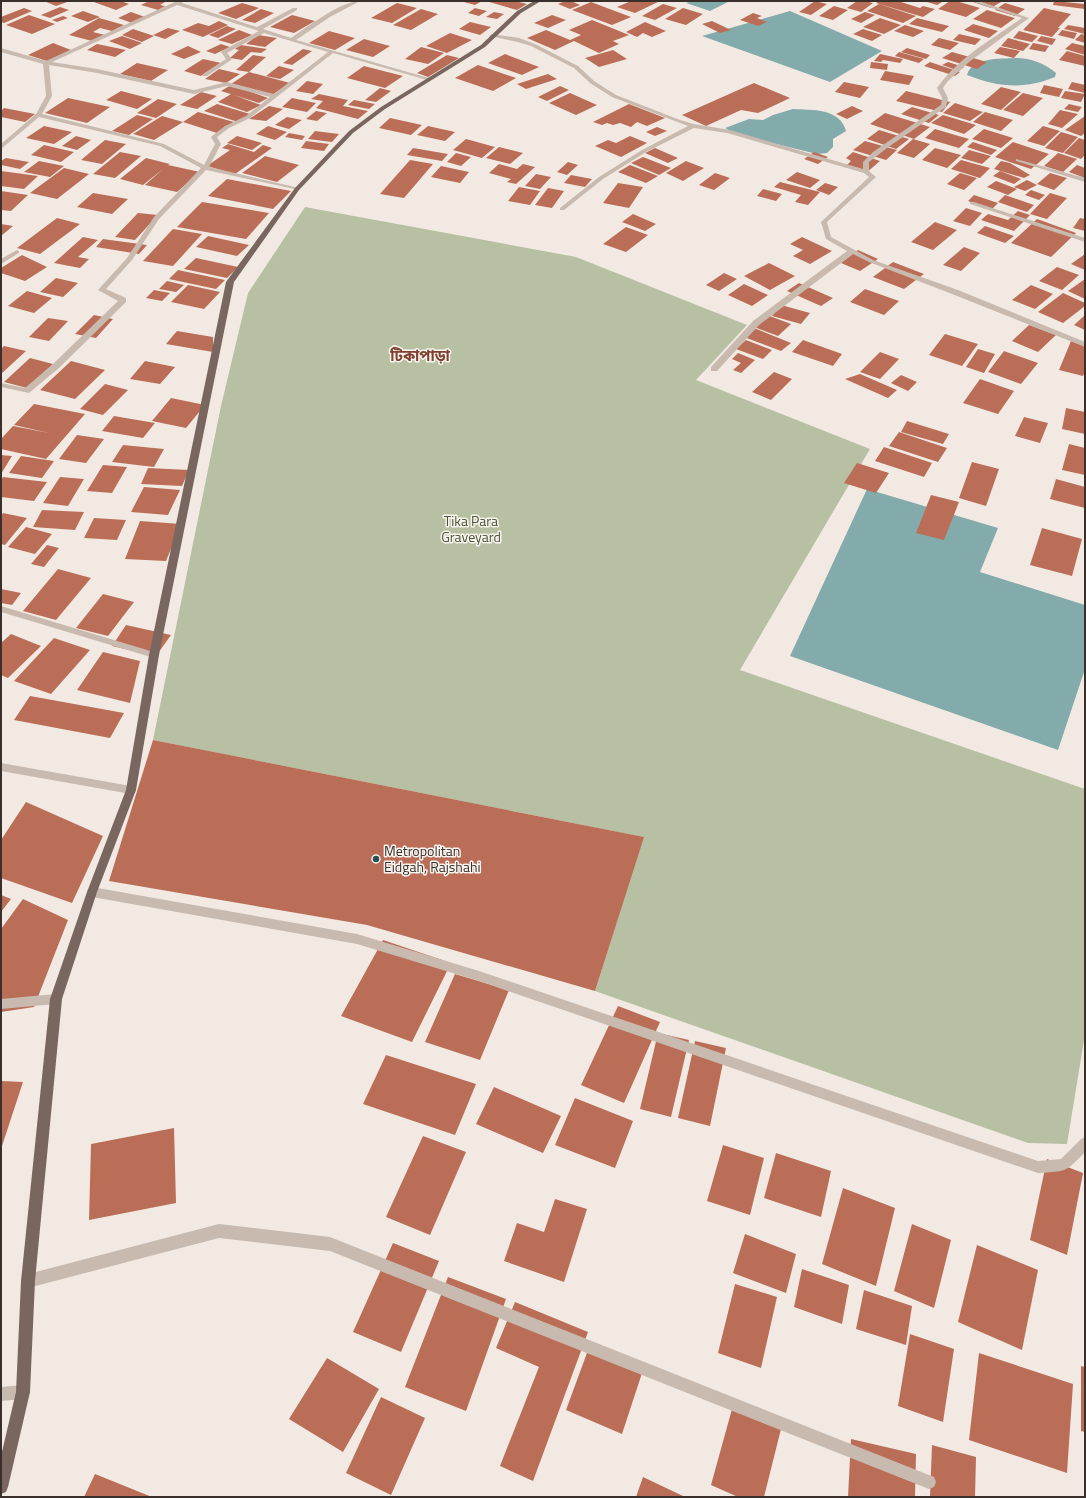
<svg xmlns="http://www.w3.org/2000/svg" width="1086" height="1498" viewBox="0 0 1086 1498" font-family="'Titillium Web','Noto Sans Bengali',sans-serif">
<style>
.green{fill:#b7c0a3}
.water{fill:#84abac}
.building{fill:#ba6e58}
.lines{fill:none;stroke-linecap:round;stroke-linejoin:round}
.minor{fill:#c9baaf;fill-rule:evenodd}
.major{fill:#79675f;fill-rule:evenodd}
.poi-dot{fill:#265456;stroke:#f9f4ef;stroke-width:1.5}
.labels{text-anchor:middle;stroke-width:3;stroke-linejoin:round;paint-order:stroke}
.park-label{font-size:14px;fill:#495432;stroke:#f9f4ef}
.poi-label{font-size:14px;fill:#39302c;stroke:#f9f4ef;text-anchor:start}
.far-district-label{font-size:15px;font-weight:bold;fill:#7f402d;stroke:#f9f4ef}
</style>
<rect width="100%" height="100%" fill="#f2eae2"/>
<path class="green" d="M305 207 576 257 747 325 696 380 870 449 740 670 1085 789V1034L1067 1144 1028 1143 595 991 643 837 153 740 221 406 248 293Z"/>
<path class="water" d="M692 1H730L710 11 686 3Z
M790 11 882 51 830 82 702 36Z
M1015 58C1031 58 1044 63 1056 73L1055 77C1023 90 998 87 967 75 972 57 1000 59 1015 58Z
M793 109C812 110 840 108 846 131L833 139V147L827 153 817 154 735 134 725 128 749 119 763 120 773 115Z
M867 489 998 528 980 572 1085 605V669L1058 750 790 656Z"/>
<path class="building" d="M44 1H70L56 6Z
M91 1H121L129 4 116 10Z
M149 1 165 2 160 5 165 6 158 10 141 5Z
M460 1H482L475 5Z
M486 1H515L527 4 517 10Z
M565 1H571L580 5 570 9 558 4Z
M631 1H660L635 13 617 7Z
M815 1 827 4 811 15 799 12Z
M857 1H865L873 3 861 12 847 8Z
M879 1H903L901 2 920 8 923 6 935 9 923 17 876 3Z
M924 1H944L937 5Z
M950 1H956L980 8 966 17 938 9Z
M974 1H998L1001 2 991 8 973 2Z
M1054 1 1085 4V9L1053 5Z
M591 2 631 17 612 25 572 10Z
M242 3 259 8 236 19 218 13Z
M397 3 417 8 392 23 371 18Z
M1005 3 1025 9 1015 16 995 10Z
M663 4 677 8 655 20 642 16Z
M879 4 916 16 903 23 867 11Z
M834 6 848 10 833 20 819 16Z
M60 7 69 10 50 18 41 15Z
M24 8 32 11 4 23 1 22V17Z
M475 8 487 11 479 16 468 13Z
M683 8 703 14 686 25 665 19Z
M1044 8 1071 14 1058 28H1060L1052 37 1023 30Z
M261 9 274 13 255 23 242 20Z
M421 9 438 14 411 30 393 25Z
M987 10 1015 18 1001 28 973 19Z
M83 11 100 17 88 22 71 16Z
M131 12 145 17 132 23 118 18Z
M494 12 504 14 497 19 486 17Z
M865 12 875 15 861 23 851 19Z
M753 13 762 16 757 18 767 22 758 26 740 20Z
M29 15 55 24 32 34 6 25Z
M292 15 315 21 294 33 270 27Z
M552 15 566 20 548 28 534 23Z
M63 16 68 18 57 22 52 20Z
M99 18 124 25 112 31 100 28 93 32 105 35 92 41 69 35Z
M880 18 901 25 884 34 863 27Z
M917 18 949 26 942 32 909 24Z
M592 20 629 35 613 41 619 44 599 53 574 41 555 50 527 38 546 30 570 40 581 35 569 30Z
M219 21 228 25 203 37 182 30 198 23 209 26Z
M712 21 731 30 720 33 702 24Z
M470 22 491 27 480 35 459 29Z
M645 22 666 31 652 37 643 33 637 37 626 32Z
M973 24 998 31 989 38 964 30Z
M905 25 924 31 913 37 894 31Z
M1068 25 1085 28V34L1064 29Z
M227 26 236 29 218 38 209 35Z
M168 28 180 31 165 39 153 35Z
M133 29 154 36 142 42 122 35Z
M863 29 882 35 872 41 853 34Z
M239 30 252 35 232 44 218 40Z
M1062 30 1077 33 1074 39 1058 35Z
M329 31 355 38 335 50 309 43Z
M1019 31 1038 36 1032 42 1013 38Z
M450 33 472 40 447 53 426 46Z
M959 34 981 39 975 45 953 40Z
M1081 34 1085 35V43L1075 40Z
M258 35 277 38 265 47 246 44Z
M122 36 142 43 130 49 109 41Z
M1041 36 1056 39 1052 45 1037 41Z
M939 38 959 43 950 50 931 45Z
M1008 38 1030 44 1023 51 1001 46Z
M364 39 390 46 373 57 346 50Z
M53 43 71 50 47 61 28 55Z
M1033 43 1049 46 1045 52 1029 49Z
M1072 43 1085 46V55L1065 49Z
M97 44 126 50 115 57 87 50Z
M221 44 230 47 215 54 206 51Z
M240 45 267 49 261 53 251 52 242 60 230 58 239 50 235 49Z
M188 46 201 52 184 59 171 54Z
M421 47 444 53 428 64 405 59Z
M1000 47 1020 51 1014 58 994 53Z
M907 48 930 55 926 59 901 52Z
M303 49 312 51 292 65 283 63Z
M613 50 627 59 599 67 585 58Z
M1067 51 1085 56V66L1059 60Z
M899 52 924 59 919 63 895 56Z
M952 52 987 62 977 69 942 58Z
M505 54 539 67 522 75 488 63Z
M880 54 903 59 900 63 883 60 881 62 874 61Z
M253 55 266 57 249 72 236 70Z
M447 55 459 58 428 77 417 73Z
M203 59 221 63 201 76 184 71Z
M871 62 888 64 887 70 870 68Z
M930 62 960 72 955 76 924 66Z
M948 62 964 67 959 71 942 65Z
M137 63 168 70 151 81 120 74Z
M478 65 516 78 493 91 455 78Z
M279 66 294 70 280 79 266 76Z
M364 66 403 76 385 88 347 78Z
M219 69 240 74 226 83 205 79Z
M885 71 914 76 909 85 880 80Z
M249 72 290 83 272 95 231 84Z
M548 74 557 79 526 89 517 84Z
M307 81 323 84 313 94 296 91Z
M844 82 869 87 860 98 835 92Z
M1072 82 1085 85V93L1068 89Z
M754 83 790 98 758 113 741 110 706 126 682 115Z
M231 85 268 98 259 103 221 91Z
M1044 85 1063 89 1059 97 1040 93Z
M560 86 569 90 547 101 538 97Z
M1001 87 1021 92 1001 110 981 104Z
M380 88 391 91 376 102 365 100Z
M121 91 152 99 137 109 106 100Z
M906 91 950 102 942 112 896 101Z
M1065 91 1085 94 1081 102 1061 98Z
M201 92 217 96 197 109 180 105Z
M570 93 597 105 576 115 549 103Z
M1023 93 1043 98 1023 116 1003 110Z
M231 94 261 105 247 112 218 102Z
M319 94 348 100 343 106 368 111 358 119 316 108 323 101 311 99Z
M68 98 110 107 87 123 45 113Z
M292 98 316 103 307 112 282 107Z
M158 99 177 104 156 118 137 113Z
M354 100 375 104 369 109 348 105Z
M955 103 983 112 970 121 943 113Z
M217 104 250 114 238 122 204 111Z
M629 104 665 118 647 126 637 122 631 127 620 123 613 125 607 123 602 125 593 122Z
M1069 104 1082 107 1078 112 1064 109Z
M269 106 283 109 266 121 249 119Z
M852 106 863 111 847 119 836 114Z
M912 107 939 115 929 123 901 114Z
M4 108 35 114 25 122 1 117V111Z
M1060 110 1078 114 1062 128 1048 124Z
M316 111 327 113 317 121 306 119Z
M198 112 234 122 217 133 183 122Z
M985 112 1013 120 1001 131 973 122Z
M885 113 930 127 914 139 870 124Z
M137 115 153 119 129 135 112 131Z
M943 115 976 125 964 134 931 123Z
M162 116 183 122 154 140 133 134Z
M1085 116V133L1081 136 1065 130Z
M287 117 302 120 289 129 275 125Z
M390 118 422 125 411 135 379 128Z
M44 126 72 132 54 144 26 138Z
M268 126 287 132 275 140 256 134Z
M428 126 455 132 445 141 417 135Z
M1043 126 1060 131 1044 146 1027 141Z
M657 127 667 131 655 136 646 132Z
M935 129 969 139 959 148 925 138Z
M984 129 1013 138 1001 148 972 139Z
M879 130 909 139 896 149 867 139Z
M315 131 339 134 332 142 308 139Z
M1061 132 1078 137 1063 153 1045 148Z
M289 133 305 136 302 140 285 137Z
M76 136 91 140 77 150 62 146Z
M237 136 262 143 252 150 227 143Z
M630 136 647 143 621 157 595 146 608 140 616 143Z
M1079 138 1085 140V155L1081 159 1064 153Z
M466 139 495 147 482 158 453 150Z
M913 139 930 144 914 158 897 153Z
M105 140 126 144 102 164 81 160Z
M306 141 329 144 324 151 301 148Z
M865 141 897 150 886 160 853 150Z
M973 142 997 150 991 155 967 147Z
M1013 142 1049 154 1031 169 995 157Z
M228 144 254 152 263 145 272 148 235 174 207 166 230 150 222 148Z
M44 145 74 152 61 162 31 155Z
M499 147 523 153 510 164 486 158Z
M413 148 448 154 442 161 407 155Z
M655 148 678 158 668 163 645 153Z
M935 148 961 155 947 168 922 160Z
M969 150 991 156 982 164 961 158Z
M120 152 141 156 115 178 93 174Z
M814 152 828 157 818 164 804 159Z
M853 152 880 161 866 173 845 167 851 161 846 158Z
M456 153 471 157 461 166 447 162Z
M1058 153 1077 159 1063 172 1044 166Z
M265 156 299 165 277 182 242 173Z
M643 157 671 168 659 175 631 163Z
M6 158 29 162 20 169 1 165V161Z
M146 158 170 164 168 165 200 172 177 192 145 185 163 169 143 185 120 179Z
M410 160 433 164 404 198 380 194Z
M961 160 990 168 980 178 951 169Z
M39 161 64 166 50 177 24 172Z
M686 161 704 168 683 181 666 173Z
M1001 161 1010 163 1030 175 1024 178 994 169Z
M568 162 578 165 567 175 557 172Z
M499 164 517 169 523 164 535 167 516 184 507 182 511 179 489 173Z
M630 165 658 176 646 183 618 172Z
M1077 165 1085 168V178L1069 172Z
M441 166 469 172 460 183 431 177Z
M64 168 89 174 57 199 30 193Z
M1 171 38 176 24 189 1 186Z
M1000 171 1021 179 1014 184 993 176Z
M797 172 820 180 810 188 786 180Z
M715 173 730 178 714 190 699 185Z
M960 173 977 178 964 190 947 184Z
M1050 173 1067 178 1054 190 1037 184Z
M536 174 551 177 540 189 525 186Z
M571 175 592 179 585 187 564 183Z
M227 179 291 191 273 209 208 196Z
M1027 180 1037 185 1025 191 1014 187Z
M996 181 1017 189 1008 195 987 187Z
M780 182 820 192 808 205 795 202 801 195 774 187Z
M618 183 643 187 629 208 603 203Z
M825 183 838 187 829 195 816 190Z
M519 187 540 191 530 205 508 201Z
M548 188 564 191 552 208 535 205Z
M763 189 782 194 776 201 757 196Z
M1031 190 1045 195 1039 200 1025 195Z
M1 191 28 195 11 211 1 210Z
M93 193 128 199 112 214 77 207Z
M1050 193 1067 198 1047 219 1030 214Z
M974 195 998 203 992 209 968 201Z
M1005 195 1034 205 1027 212 998 202Z
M202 202 269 213 246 239 177 227Z
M966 208 982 213 970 226 953 221Z
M1018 211 1030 215 1014 231 981 220 988 214 1008 220Z
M138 213 158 215 135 240 115 237Z
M633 214 656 224 645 231 622 222Z
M57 218 80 224 40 254 17 248Z
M1080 218 1085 219V231L1073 228Z
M1037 219 1076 233 1051 257 1011 243Z
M935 222 957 230 933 250 911 242Z
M1 224 13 226 1 236Z
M985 226 1014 236 1005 243 977 233Z
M626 227 648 235 626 252 603 244Z
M173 229 202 234 173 266 143 261Z
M208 236 249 245 237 256 196 247Z
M83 237 98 240 78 257 89 259 80 268 54 263Z
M802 237 832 251 810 264 793 256 803 250 790 244Z
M103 239 147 245 139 254 96 247Z
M964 247 980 253 961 271 943 265Z
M858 250 878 259 860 271 841 263Z
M1085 254V270L1071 264Z
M22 255 47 267 25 281 1 273V268Z
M196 258 238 267 227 278 184 269Z
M893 262 924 274 904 289 873 277Z
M769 263 795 276 770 290 744 276Z
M1057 267 1079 275 1062 290 1039 281Z
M178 270 225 280 216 289 169 279Z
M724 273 737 279 719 291 706 285Z
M56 278 78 283 63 297 40 292Z
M1085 279V299L1068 291Z
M167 281 184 285 176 292 159 289Z
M799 283 833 298 821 306 787 291Z
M744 284 768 295 752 306 728 295Z
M188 285 220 292 204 309 171 302Z
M1031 285 1053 294 1035 309 1012 300Z
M865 289 899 301 884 315 850 302Z
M154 290 170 293 162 301 146 298Z
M27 291 52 298 34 313 8 306Z
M1063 293 1085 303V306L1063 323 1038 312Z
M781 305 810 313 801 324 772 316Z
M94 315 113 319 96 338 75 334Z
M767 315 791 324 778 336 754 327Z
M1085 315V330L1074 325Z
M48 318 68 321 49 341 29 337Z
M1029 325 1056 335 1038 352 1012 341Z
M754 328 791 343 781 351 744 337Z
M177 331 213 337V352L166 344Z
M945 334 978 344 962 366 929 355Z
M746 340 772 350 763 359 736 349Z
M803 340 842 354 833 366 792 352Z
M1071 341 1085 345V372L1083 376 1059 370Z
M4 346 26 351 1 374V349Z
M978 349 995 354 984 373 966 367Z
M1004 351 1038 363 1021 384 988 372Z
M880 352 899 359 880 379 860 372Z
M738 353 755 360 741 373 733 370 741 363 732 359Z
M30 358 53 364 27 388 4 382Z
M71 361 105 370 75 399 40 390Z
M145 361 175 367 160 384 130 379Z
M774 372 792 379 771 400 752 392Z
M860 374 897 390 888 398 845 379Z
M901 375 917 382 908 391 891 383Z
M980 379 1014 391 998 414 963 403Z
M105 384 128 390 103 415 80 409Z
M171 398 205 405 186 428 152 421Z
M34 404 85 414 46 459 1 449V439L13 426 49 433 14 425Z
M1066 408 1085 412V434L1062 429Z
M114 416 155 423 143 438 102 431Z
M1024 417 1048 423 1040 443 1015 436Z
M907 421 949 434 943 444 901 432Z
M899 432 947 448 938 462 889 446Z
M77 435 104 439 86 463 59 459Z
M1069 444 1085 448V475L1062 470Z
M123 445 164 449 154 467 112 462Z
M884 447 932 463 924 477 875 461Z
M1 455 12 456 1 474Z
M21 456 54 461 42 478 9 473Z
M972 462 999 469 986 506 959 498Z
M857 463 889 473 876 493 844 483Z
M103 465 127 467 112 493 87 491Z
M148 468 189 470 182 486 141 484Z
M3 477 47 482 34 501 1 497V480Z
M60 477 84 479 68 506 43 503Z
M1056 479 1085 487V508L1050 499Z
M144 487 180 490 168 515 131 512Z
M931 495 959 502 944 540 916 533Z
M42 510 84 512 75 530 33 527Z
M3 513 27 518 5 545 1 544V516Z
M94 518 126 520 117 540 84 538Z
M140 521 181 524 166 561 125 559Z
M26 527 52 534 35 554 8 547Z
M1042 528 1082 539 1072 576 1030 565Z
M47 545 59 548 44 567 31 564Z
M58 569 91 578 56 620 23 611Z
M1 589 21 593 12 605 1 603Z
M103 594 134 602 108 636 76 628Z
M126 625 171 635 156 656 112 646Z
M11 634 41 646 8 678 1 675V643Z
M54 638 90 650 51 694 14 681Z
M103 652 140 661 130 703 77 690Z
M30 696 124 713 110 738 14 720Z
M153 740 644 837 595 991 367 925 109 881Z
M26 802 103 836 72 903 1 878V840Z
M1 895 11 899 1 912Z
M23 899 68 920 34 1007 1 1012V929Z
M383 940 451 963 412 1042 341 1016Z
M455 974 509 990 480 1060 425 1042Z
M618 1006 660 1022 624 1103 581 1085Z
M658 1033 689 1040 671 1117 640 1109Z
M695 1041 726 1048 710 1126 678 1118Z
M386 1055 476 1084 455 1135 363 1104Z
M1 1081 23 1082 1 1149Z
M494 1087 561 1116 543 1153 476 1124Z
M575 1098 633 1121 615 1168 555 1145Z
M174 1128 176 1203 89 1220 91 1144Z
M423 1136 466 1152 430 1235 386 1217Z
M723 1145 764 1158 750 1215 707 1201Z
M776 1153 831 1171 821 1217 764 1198Z
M1047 1159 1083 1173 1067 1255 1030 1240Z
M843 1188 895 1208 876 1286 822 1264Z
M555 1199 587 1209 564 1282 504 1261 517 1223 544 1232Z
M912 1224 951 1240 934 1308 894 1291Z
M745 1234 796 1254 786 1293 733 1273Z
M393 1243 439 1261 401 1352 353 1332Z
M977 1245 1038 1270 1022 1350 958 1322Z
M802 1269 849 1285 842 1324 794 1307Z
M448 1277 506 1299 466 1411 405 1387Z
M735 1284 777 1297 761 1368 718 1353Z
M864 1290 912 1306 906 1345 856 1329Z
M515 1302 588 1332 533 1481 500 1466 539 1367 496 1348Z
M910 1334 954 1349 943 1422 898 1406Z
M591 1342 645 1364 622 1434 566 1410Z
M979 1353 1073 1384 1067 1473 969 1440Z
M327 1358 379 1389 343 1452 289 1419Z
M1081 1366 1085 1367V1432L1081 1431Z
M381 1397 425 1418 391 1495 346 1473Z
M732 1409 781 1429 764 1497H738L711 1485Z
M851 1439 916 1454 915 1497H848Z
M932 1445 976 1457 975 1497H930Z
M95 1474 152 1497H84Z
M643 1477 683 1496V1497H636Z"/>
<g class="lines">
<path class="minor" d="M177 1H184L182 3 257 27 293 8H297V10L263 29 291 38C307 27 341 1 360 1L330 17 296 40 432 79 427 80 333 53 250 118 229 128 217 137 221 144 209 167 299 188V190L206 170 159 219 132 260 106 289 126 298V302L59 368 29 393 1 387V383L25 388 53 364 118 301 98 290 127 258 154 217 201 168 160 146 39 117 1 149V144L36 114 46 96 43 64 1 52V48L46 61ZM177 5 259 31 222 51 221 52 226 59 203 74V76H207L231 60 232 59 227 53 264 33 328 52 274 94 227 82 194 90 97 69 52 62ZM49 65 97 73 194 94 227 86 270 97 246 116 225 126 212 136 211 137 215 144 204 165 164 144 42 114 52 96Z
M971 1H979L1029 18 969 62 948 81 943 88 948 98 946 107 887 148 869 162V171L876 177 827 222 831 237 873 260 958 290 1085 342V347L952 294 869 262 853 254 759 325 717 371H711V367L753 321 847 251 826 239 821 222 869 177 864 173 727 133 694 128 646 152 603 179 564 210H560V208L599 177 642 150 688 126 612 97 590 83 574 68 531 46 518 42 489 36 492 34 519 38 535 44 578 66 594 81 616 95 680 120 694 124 730 130 863 169V162L873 152 941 105 942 98 937 88C958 58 992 39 1022 18Z
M1016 159 1085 178V182L1016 161Z
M970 202H974L1085 238V242L970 204Z
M17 250 19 251V253L1 264V259Z
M1 606 157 653 159 655 154 658 1 612Z
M1 763 131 786 135 787 136 790 135 793 131 794 1 771Z
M92 887 357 934 479 971 1038 1161 1061 1159 1081 1139 1085 1137V1152C1065 1173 1067 1171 1038 1173L479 981 357 944 92 897 88 895 87 892 88 889Z
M56 994 60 995 62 999 60 1003 56 1004 1 1009V999Z
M219 1224 330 1237 929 1475 934 1477 936 1482 934 1487 929 1489 330 1251 219 1238 28 1288 23 1286 21 1281 23 1276 28 1274Z
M23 1385 28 1387 30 1392 28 1397 23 1399 1 1401V1387Z"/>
<path class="major" d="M534 1H541L521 13 485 47 385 109 353 133 299 190 234 282 159 655 136 790 97 892 62 999 35 1281 30 1392 8 1487 6 1492 1 1494V1456L16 1392 21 1281 50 999 87 892 126 790 149 655 226 282 295 188 349 131 381 107 481 45 517 11Z"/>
</g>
<circle class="poi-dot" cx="376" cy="859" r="4"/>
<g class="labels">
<g class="park-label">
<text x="471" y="526">Tika Para<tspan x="471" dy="16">Graveyard</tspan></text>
</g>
<g class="poi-label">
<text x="384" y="856">Metropolitan<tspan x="384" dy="16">Eidgah, Rajshahi</tspan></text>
</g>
<g class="far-district-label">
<text x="420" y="361">টিকাপাড়া</text>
</g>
</g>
<rect width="1086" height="1498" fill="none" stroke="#39302c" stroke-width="4"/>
</svg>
